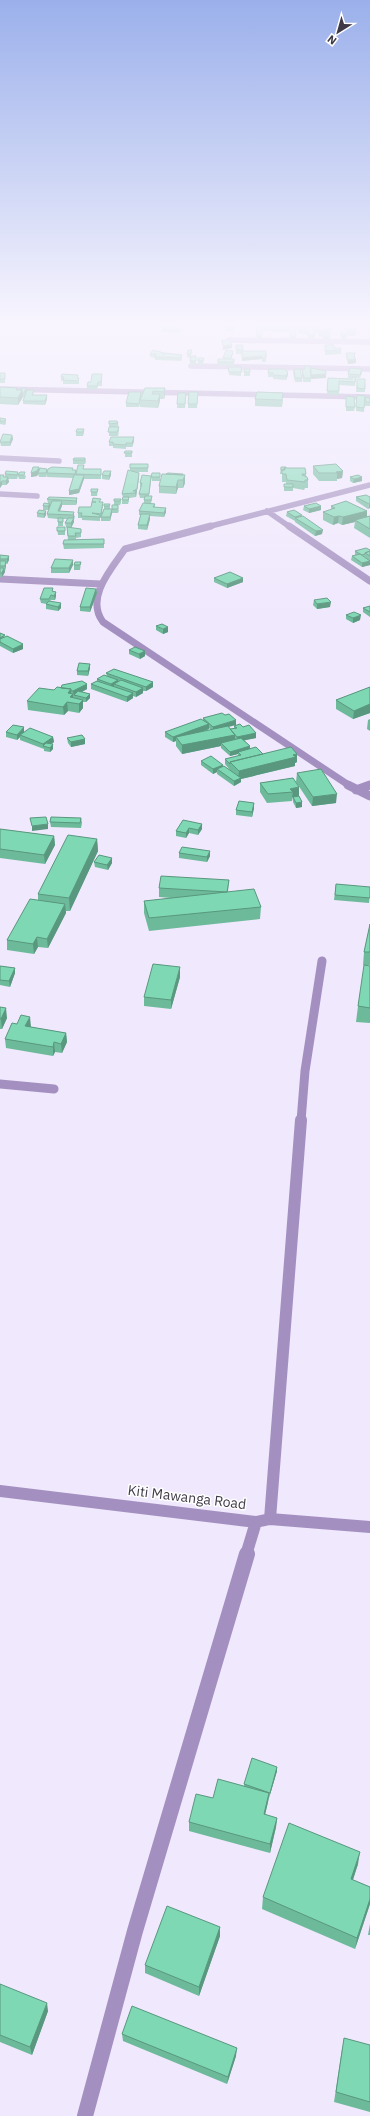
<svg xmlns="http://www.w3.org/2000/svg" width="370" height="2116" viewBox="0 0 370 2116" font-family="'IBM Plex Sans',sans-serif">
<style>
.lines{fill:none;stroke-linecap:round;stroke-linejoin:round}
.minor-far4{stroke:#a490c0;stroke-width:5.5}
.minor-far3{stroke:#a490c0;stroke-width:7}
.minor-far2{stroke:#a490c0;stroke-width:9}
.minor-far1{stroke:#a490c0;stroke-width:12}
.minor{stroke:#a490c0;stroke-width:16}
.wall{fill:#6dba9b;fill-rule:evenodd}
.shaded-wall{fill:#59977e}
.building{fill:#7fd8b4;stroke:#59977e}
.labels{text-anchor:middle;stroke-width:3;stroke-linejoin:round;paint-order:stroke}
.near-street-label{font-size:14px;fill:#3e3946;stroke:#fff}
</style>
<rect width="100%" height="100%" fill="#f0e8fd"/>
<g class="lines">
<path class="minor-far4" d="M229 340 370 342
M191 366 370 369
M0 389 370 397
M0 458 59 461
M0 494 37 496
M267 511 290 527
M207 527 370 485"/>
<path class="minor-far3" d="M211 526 125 549C111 569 85 598 103 622L350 786
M289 526 370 581
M0 579 101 584
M368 786 370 785"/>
<path class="minor-far2" d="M348 785 370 796
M356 790 370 785
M0 1084 54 1089
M301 1121 305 1071 322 961"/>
<path class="minor-far1" d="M0 1491 256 1522 270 1519 370 1527
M270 1519 301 1120
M246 1555 256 1522"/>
<path class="minor" d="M85 2116 135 1931 247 1554"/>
</g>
<path class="wall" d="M161 326 181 329 180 333 161 332Z
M235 326V329L233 332 225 331V328Z
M256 326 262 329V326L271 328V331H262V330V340H257Z
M272 326 289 329V332H272Z
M290 326 296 337V340H290Z
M322 326 331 330V334H323V335H330V341H323V337L318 336V333H315V338H308V335L297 333V327H320V331H322Z
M345 327 356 333 355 336H349L345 330Z
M340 332 347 335V338L344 339V341L340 336Z
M243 345V351L266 358V362H262V359L242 361V354H236V350Z
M325 345 341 350V354L325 355Z
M192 350V353L190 358 187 357V354Z
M233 351V354L231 359H234V366L217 365 218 359H223V358Z
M346 353 355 357 356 363 348 364 346 357Z
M150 354H164L182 355V359L181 361 155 360V358L150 357Z
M196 356V365H190V361Z
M204 358 203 365H198V361Z
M228 367H241V376L229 375Z
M244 369H250V376H244Z
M294 369 302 378V382H295L293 373Z
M302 369 311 378V382H303L302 373Z
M362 369V373L360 378H356L355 386 339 385V395H327L328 378 352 379V378H348V374Z
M288 372V375L286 380 273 379V377H268V373Z
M0 373H5V383H0Z
M61 377 78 378 79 382V384H63V381H61Z
M102 377V386H98L97 390 87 389V386L91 382Z
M357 379H365V392H356Z
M0 388 27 391 34 390 33 395H47V399L45 405 23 404V401L24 397H23L18 405 0 404Z
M145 388H165V395L164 399H160V401L158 408 140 407V402L139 407H126V403L141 392V396Z
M198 392 197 408H188V404Z
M178 393H186L185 408H177Z
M357 395 365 396 364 412 356 411Z
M346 396 355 407 354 411H346Z
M365 397 370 398V406H365Z
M255 399 283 400 282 407 255 406Z
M0 418 6 419V423L5 425 0 424Z
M109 421 118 423 119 431 118 436H109Z
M84 429V433L83 436H76V432Z
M12 435 13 439 10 446H1L0 442Z
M134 437V441L132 447H126V449L113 448V446H109V442Z
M125 451H132V457H125Z
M85 458 86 462 85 464H73V460Z
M148 464V472H136L139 473V477L136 497 129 498V501L128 504H122V500L123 498 122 494 130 471V468Z
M313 466 343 471 342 478 337 479V481H319L313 474Z
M39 467 40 470 48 471 76 470V474L84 469H101V479H84L79 493 69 495 73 478 47 477V475L46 477H39L38 474 37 476 31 477V473Z
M281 467 286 468 306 474V476L308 480V488H305L304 490 293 488V491H284V484H286V482H282V474H280Z
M111 471V475L109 480 102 479V475Z
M20 472 26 476 25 479H19L18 476 17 479H8L9 482 6 485H2L0 488V475L5 477V474H18Z
M160 473V481H152L151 477Z
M183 475 185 483 183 488H178L176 494 159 493V486Z
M350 477 362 481 353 483 350 481Z
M151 480 149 496 152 500 151 503 155 504V508H166V512L164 517 150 516V519L147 530 138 529V525L141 515H139V511L144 503V498H140L139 494 141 487H140V483Z
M98 489 97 496H91V492Z
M356 497H370L368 509 356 501Z
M77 498V502L76 505H62L60 511 75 516 74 519V522L71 528 81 529V537L76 538V540L104 539V548L64 549 63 544 68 540 67 528 66 527 65 523 67 519H63V526H58V519L48 518 47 514 50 508 48 510H43V506L48 503 47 499Z
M93 498 101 502H103L102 513 104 509V506L110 504V509H112V505L119 510 118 513H112L110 521H101V518H100V521L82 520V518H78V513L91 507Z
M121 499V503L120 505H114V501Z
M304 506H321V510L309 513 303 510Z
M331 506 367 511V517L370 516V538L354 528 355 522 342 525 338 523 333 525 323 520V512L331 510Z
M46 511V515L44 518 37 517V513Z
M287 512 302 516 322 534 315 536 295 522V521L286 516Z
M57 527H65V535H58Z
M370 550V565L362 567 351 560 352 556 355 555V551Z
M0 555 9 556V560L7 564H6L5 572 2 577H0Z
M81 562 80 570H74V565Z
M73 565 69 573H51V568Z
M214 578 243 582 227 588 214 582Z
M96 589 97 593 90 612 80 611V607Z
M53 591 56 592V596L55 600H51L50 601 61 608 58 611 46 609V604H47L41 603 40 599Z
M314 600 330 607 317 609 313 605Z
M370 606V617L363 612V608Z
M346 615 360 620 353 623 346 619Z
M156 626 168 632 163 634 156 630Z
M0 633 5 637 23 649 13 653 0 646Z
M129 650 145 656 140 659 129 654Z
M90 664V668L88 676 77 675V671Z
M106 673 153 682V687L146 691H143V693L136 697 133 696V698L127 702 91 689V684L97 681V679L107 676Z
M87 684V689L82 692 90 694V698L86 702H83V708L79 713 68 711 64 715 28 710 27 701 54 690 61 688Z
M370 687V713L353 719 336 709V700Z
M203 718 229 727 230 729H234V726L243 727 256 733V738L244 740 250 746V748L263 754H297V762L295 763V766L241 779V782L234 786 217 774V772L213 774 201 765V761L223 766 230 770 225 764V759L238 756V754L230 756 221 748V746L182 754 176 746V741L173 742 165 737V732L203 720ZM209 728 211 730 202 732 209 729Z
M370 719V731L367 729 368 720Z
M6 732H24L53 737 54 742 51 744 53 749 50 752 44 751V749L20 740V737L17 740 6 737Z
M67 738 85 739V744L71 747 68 743Z
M297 773 336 803 312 806 296 782Z
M293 778 299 796 302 802V807L296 808 293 802V797L292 801 267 803 260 792V783Z
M254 808 252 817 236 815V810Z
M81 818 82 823 81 828 51 827 50 822Z
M202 824V829L198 835 189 833 186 838 176 836V831Z
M0 829 54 836 55 845 45 864 0 858Z
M97 839 98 851 70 911H66V913L48 948 38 947 34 954 7 950V940L38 900V894Z
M210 851V856L207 862 179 858V853Z
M112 858V863L108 870 95 867 94 862Z
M229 880 228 892 261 907 260 919 149 931 144 913V901L171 898 159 897V888Z
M336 884 370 892 369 903 334 900Z
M370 924V965H363L364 952Z
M0 966 15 968V973L10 987 0 985Z
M370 966V1023L356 1022 358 1006Z
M180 977 171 1009 144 1006V997Z
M0 1007 7 1018 2 1029H0Z
M31 1027 66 1033 67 1042 62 1053 55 1052 53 1056 6 1048 5 1039Z
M277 1767V1771L269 1798 268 1802 265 1815 277 1818 276 1827 270 1853 189 1831V1822L213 1798 244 1786V1784Z
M358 1864 353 1880 370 1887V1904L355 1949 262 1909 263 1897Z
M370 1924V1935H368Z
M220 1927V1936L199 1996 145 1973V1965Z
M0 1984 48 2011 32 2055 0 2042Z
M122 2034 236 2056 227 2084 123 2041Z
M370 2045V2112L334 2102 342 2049Z"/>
<path class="shaded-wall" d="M232 345V348L223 350V346Z
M355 353 354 359H356V363L348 364V360Z
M262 356V359L242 361V358Z
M288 372V375L286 380V376Z
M326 374V378L311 379V375Z
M165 388V395L164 399V392Z
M22 390 23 397 18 405V398Z
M141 392V396L140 400 139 407V404Z
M160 394V401L158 408V401Z
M47 395V399L45 405V401Z
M12 435 13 439 10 446V442Z
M134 437V441L132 447V443Z
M39 467 40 471 37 476 31 477V473Z
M111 471V475L109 480V476Z
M343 471 342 478 337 479V473L336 472Z
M139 473V477L136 497 135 493H133Z
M84 475V479L79 493 69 495V491Z
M185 475V483L183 488V480Z
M8 477 9 482 6 485V481Z
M362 477V481L353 483 354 479Z
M178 480V488L176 494V487Z
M2 481V485L0 488V483Z
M77 498V502L76 505V501Z
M62 501V506L58 515V511Z
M50 504V508L48 510V506Z
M369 504H370V508L368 509Z
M321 506V510L309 513V509Z
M166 508V512L164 517V513Z
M112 509V513L110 521V517Z
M46 511V515L44 518V514Z
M367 511V518L355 520V522L342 525 343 517Z
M74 512V522L71 528V523L73 519V515Z
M150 514V519L147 530V525Z
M339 516 338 523 333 525 334 517Z
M323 530 322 534 315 536 316 531Z
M9 556V560L7 564V559Z
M73 560V565L69 573V568Z
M6 561V566L5 570V566Z
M370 561V565L362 567V563Z
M4 568 5 572 2 577V573Z
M243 578V582L227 588V584Z
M96 589 97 593 90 612V607Z
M56 592V596L55 600 54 596Z
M331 602 330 607 317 609V604Z
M61 603V608L58 611V607Z
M361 615 360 620 353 623V618Z
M168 627V632L163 634V629Z
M23 644V649L13 653V649Z
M145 651V656L140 659 139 654Z
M90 664V668L88 676V671Z
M118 680V684H114V687L111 689V684Z
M153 682V687L146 691V687Z
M87 684V689L74 696 73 691Z
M143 688V693L136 697V692Z
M71 689V695L73 694V703L68 693Z
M133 693V698L127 702V697Z
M90 694V698L86 702V698Z
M83 700V708L79 713V704Z
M67 702 68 711 64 715 63 707Z
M370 704V713L353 719 354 711Z
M236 720V725L213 731V727Z
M209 724V729L178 740 176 737V741L173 742V737Z
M24 727V732L20 735V737L17 740V735Z
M256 733V738L237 742V737Z
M235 735V744L221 743V746L182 754V745Z
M53 737 54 742 46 747 43 746V749V744Z
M85 739V744L71 747V742Z
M53 744V749L50 752V748Z
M250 746V751L238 752V754L230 756V752Z
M297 754V762L295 763V766L241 779V782L234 786V781L238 779 239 771Z
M223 765V770L217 769V772L213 774V769Z
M299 787V797H292L293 792 290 789Z
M337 794 336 803 312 806 313 797Z
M302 802V807L296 808V803Z
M254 803V808L252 817V812Z
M48 824V829L32 831V826Z
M202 824V829L198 835V830Z
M189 828V833L186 838V833Z
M54 836 55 845 45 864 44 855Z
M97 839 98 851 70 911 69 898Z
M210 851V856L207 862V857Z
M112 858V863L108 870 107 865Z
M65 904 66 913 48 948 47 939Z
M37 937 38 947 34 954 33 944Z
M180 967V977L171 1009V1000Z
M15 968V973L10 987 9 981Z
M6 1008 7 1018 2 1029 1 1019Z
M30 1017 31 1027 26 1036 25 1026Z
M66 1033 67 1042 62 1053 61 1044Z
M54 1042 55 1052 53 1056V1047Z
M277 1767V1771L269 1798 270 1793Z
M269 1793 268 1802 263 1823 264 1814Z
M277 1818 276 1827 270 1853V1844Z
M360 1852 358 1864 349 1891 351 1879Z
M370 1899V1904L355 1949 357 1938Z
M220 1927V1936L199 1996V1987Z
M47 2003 48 2011 32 2055 30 2047Z
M237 2048 236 2056 227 2084 228 2077Z"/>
<path class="building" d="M161 326H181L180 329H161Z
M226 326H235L233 328H225Z
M256 326H260L262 330V336H257Z
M262 326H270L271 328H262Z
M272 326H289V329H272Z
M290 326H295L296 337H290Z
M322 326H330L331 330H323Z
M297 327H320V329H315V335H308V331L297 330Z
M345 327H355L356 333H349Z
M318 330 323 331V333H318Z
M340 332H345L347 335H344V338Z
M323 335H330V337H323Z
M222 340H229L232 345 223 346Z
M236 345H243V350H236Z
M325 345H334V348H341V350L325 351Z
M153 350 164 353 163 355 165 353 182 355 181 358 155 357 156 354H150Z
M188 350H192L190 354H187Z
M226 350 233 351 231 358H223Z
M242 351H266V358H262V356L242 358Z
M346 353H355L354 357 356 359 348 360Z
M191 356H196V361H190Z
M198 358H204L203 361H198Z
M218 359H234V362H218Z
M305 366H310L311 378H304L302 369H305Z
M228 367H241L242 372H229Z
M311 368 326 371V374L311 375Z
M350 368 362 369 360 375 348 374Z
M244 369H250V372H244Z
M269 369H284L288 372 286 376 273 375V373H268Z
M294 369H300L302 378H295Z
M0 373H5V379H0Z
M62 374 78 375 77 378H79L78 381 63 380 64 377H61Z
M92 374H102L101 382H98L97 386H87L88 382H91Z
M352 377H356L355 382 339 381V391H327L328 378 352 379Z
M357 379H365V389L357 388Z
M1 387 17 388 16 390H22L18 398 0 397V388Z
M22 388H26L24 393H22V390H21Z
M145 388H165L164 392 153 391 152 394H160L158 401 140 400Z
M27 390H34L32 395H47L45 401H23Z
M129 392H141L139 404 126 403Z
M189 392H198L197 404H188Z
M257 392 283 393 282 400 255 399Z
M178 393H186L185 404H177Z
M357 395 365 396 364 408 356 407Z
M346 396 354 397 355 407H346Z
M365 397 370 398V402H366Z
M0 418 6 419 4 421H0Z
M109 421H117L118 423 109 424Z
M109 427H119L117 432H108Z
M77 429H84L83 432H76Z
M3 434 12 435 10 442H0Z
M111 437H134L132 443H126V445L113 444V442H109Z
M125 451H132V453H124Z
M74 458H85V460H73Z
M130 464H148V468H130Z
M336 464 343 471 336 472 337 473H319L313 466Z
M78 465H84L83 469H101V475L76 474Z
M33 467H39L37 471 31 473Z
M52 467 73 468 72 470H76L75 474 47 473 48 469Z
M281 467H286V468H284V470H281Z
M40 468 47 469 46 473H38Z
M284 468H305L306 474H302V475L307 477 308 480H305V482L287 480 286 474H282V470H285Z
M128 470 139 473 137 489 133 491H136L135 493 122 494Z
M6 471 18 472 17 475 5 474Z
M104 471H111L109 476 102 475Z
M20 472H25L24 475H18Z
M152 473H160V477H151Z
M168 473 183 474V475L166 474Z
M162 474 185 475 183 480H178L176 487 159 486Z
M0 475H4L3 477H8L6 481H2L0 483Z
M74 475H84L79 489 69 491Z
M142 475 151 476 149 494H139L142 483H140Z
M358 475 362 477 354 479 350 477Z
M284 484H293V487H284Z
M91 489H98L97 492H91Z
M366 495 370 497V504H369L356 497Z
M145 496H152L151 500H144Z
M49 497 77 498 76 501 47 499Z
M123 497H129L128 500H122Z
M93 498 101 499 99 502H103L101 514 92 513 100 515V517L81 516 82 513H78L79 507H91L92 502H96H92Z
M114 499H121L120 501H114Z
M52 501H62L58 511 74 512 73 515 47 514Z
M346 501 367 511 343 517 339 516 334 517 323 512 335 508 331 506Z
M44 503 50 504 48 506H43Z
M143 503 155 504 153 507 166 508 164 513 139 511Z
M316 503 321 506 309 509 304 506Z
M104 504H110L109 506H104Z
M112 505H118V509H112Z
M104 509H112L110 517H101Z
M39 510 46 511 44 514 37 513Z
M294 510 302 515 295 517 287 512Z
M141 514H150L147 525H138Z
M303 516 323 530 316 531 295 518Z
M370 516V529L355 520Z
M58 518H63V522H58Z
M68 518H74L71 523H65Z
M57 527H65V531H57Z
M67 527 81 529V533H75L76 536H68Z
M104 539V544H63L64 540Z
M366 548 370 550V551L365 553V554L362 555 355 551Z
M370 551V556L365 553Z
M360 554 370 561 362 563 352 556Z
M0 555 9 556 7 559H0Z
M55 559 73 560 69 568H51Z
M0 561H6L5 566H0Z
M75 562H81L80 565H74Z
M0 568H4L2 573H0Z
M230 572 243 578 227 584 214 578Z
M44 588H53L52 591 56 592 54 596 51 595 49 599H40Z
M86 588 96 589 90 607H80Z
M327 598 331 602 317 604 314 600Z
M49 601 61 603 58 607 46 604Z
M370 606V612L363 608Z
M354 612 361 615 353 618 346 615Z
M162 624 168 627 163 629 156 626Z
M0 633 5 635 0 638Z
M7 636 23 644 13 649 0 642V639Z
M135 647 145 651 139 654 129 650Z
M79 663 90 664 88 671H77Z
M114 669 153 682 146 687 106 673Z
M104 675 118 680 111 684 97 679Z
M121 680 143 688 136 692 114 684Z
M82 681 87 684 73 691H71V689L61 688 62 685Z
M97 681 133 693 127 697 91 684Z
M57 687 71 689 68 693 73 694 70 697 83 700 79 704 67 702 63 707 27 701 39 688 54 690Z
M370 687V704L354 711 336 700Z
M78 691 90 694 86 698 74 695Z
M222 713 225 715 229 714 236 720 213 727 203 718Z
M201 719 209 724 173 737 165 732Z
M240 724 243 727 249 725 256 733 237 737 230 729 237 728 234 726Z
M13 725 24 727 17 735 6 732Z
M228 726 235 735 182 745 176 737Z
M30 728 53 737 43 744 20 735Z
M82 735 85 739 71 742 67 738Z
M241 738 250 746 230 752 221 743Z
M46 743 53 744 50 748 43 746Z
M256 747 263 754 230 762V764L225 759 241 755 238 752Z
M291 747 297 754 293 755 296 757 239 771 230 762Z
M211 756 223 765 213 769 201 761Z
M224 766 241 778 234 781 217 769Z
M321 769 337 794 313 797 297 773Z
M293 778 299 787 290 789 293 792 268 794 260 783Z
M299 796 302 802 296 803 293 797Z
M239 801 254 803 252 812 236 810Z
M46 817 48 824 32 826 30 818Z
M51 817 81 818 80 823 50 822Z
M183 820 202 824 198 830 189 828 186 833 176 831Z
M0 829 54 836 44 855 0 849Z
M68 835 97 839 69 898 38 894Z
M182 847 210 851 207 857 179 853Z
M99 855 112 858 107 865 94 862Z
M161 876 229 880 227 892 159 888Z
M336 884 370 887V898L335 895Z
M254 889 261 907 149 918 144 901Z
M30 899 65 904 47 939 37 937 33 944 7 940Z
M370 924V952H364Z
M153 964 180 967 171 1000 144 997Z
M364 965 370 966V1008L358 1006Z
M0 966 15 968 9 981 0 980Z
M0 1007 6 1008 1 1019H0Z
M21 1015 30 1017 25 1026 66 1033 61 1044 54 1042 53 1047 5 1039 12 1023 17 1024Z
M252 1758 277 1767 270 1793 244 1784Z
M218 1779 269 1793 264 1814 277 1818 270 1844 189 1822 196 1794 213 1798Z
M289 1823 360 1852 351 1879 370 1887V1899L357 1938 263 1897Z
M167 1906 220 1927 199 1987 145 1965Z
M0 1984 47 2003 30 2047 0 2035Z
M132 2006 237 2048 228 2077 122 2034Z
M344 2038 370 2045V2102L336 2092Z"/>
<linearGradient id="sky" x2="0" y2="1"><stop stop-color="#9bb0eb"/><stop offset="0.52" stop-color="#f8f5fe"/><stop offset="1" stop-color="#f8f5fe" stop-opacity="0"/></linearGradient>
<rect width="370" height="622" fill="url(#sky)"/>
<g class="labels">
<g class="near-street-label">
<text transform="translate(187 1497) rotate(7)" y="5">Kiti Mawanga Road</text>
</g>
</g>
<g transform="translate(338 32) rotate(217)" stroke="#ffffff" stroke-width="3" paint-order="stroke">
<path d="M0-3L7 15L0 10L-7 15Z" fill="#3e3946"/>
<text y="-6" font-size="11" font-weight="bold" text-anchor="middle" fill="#3e3946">N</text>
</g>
</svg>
